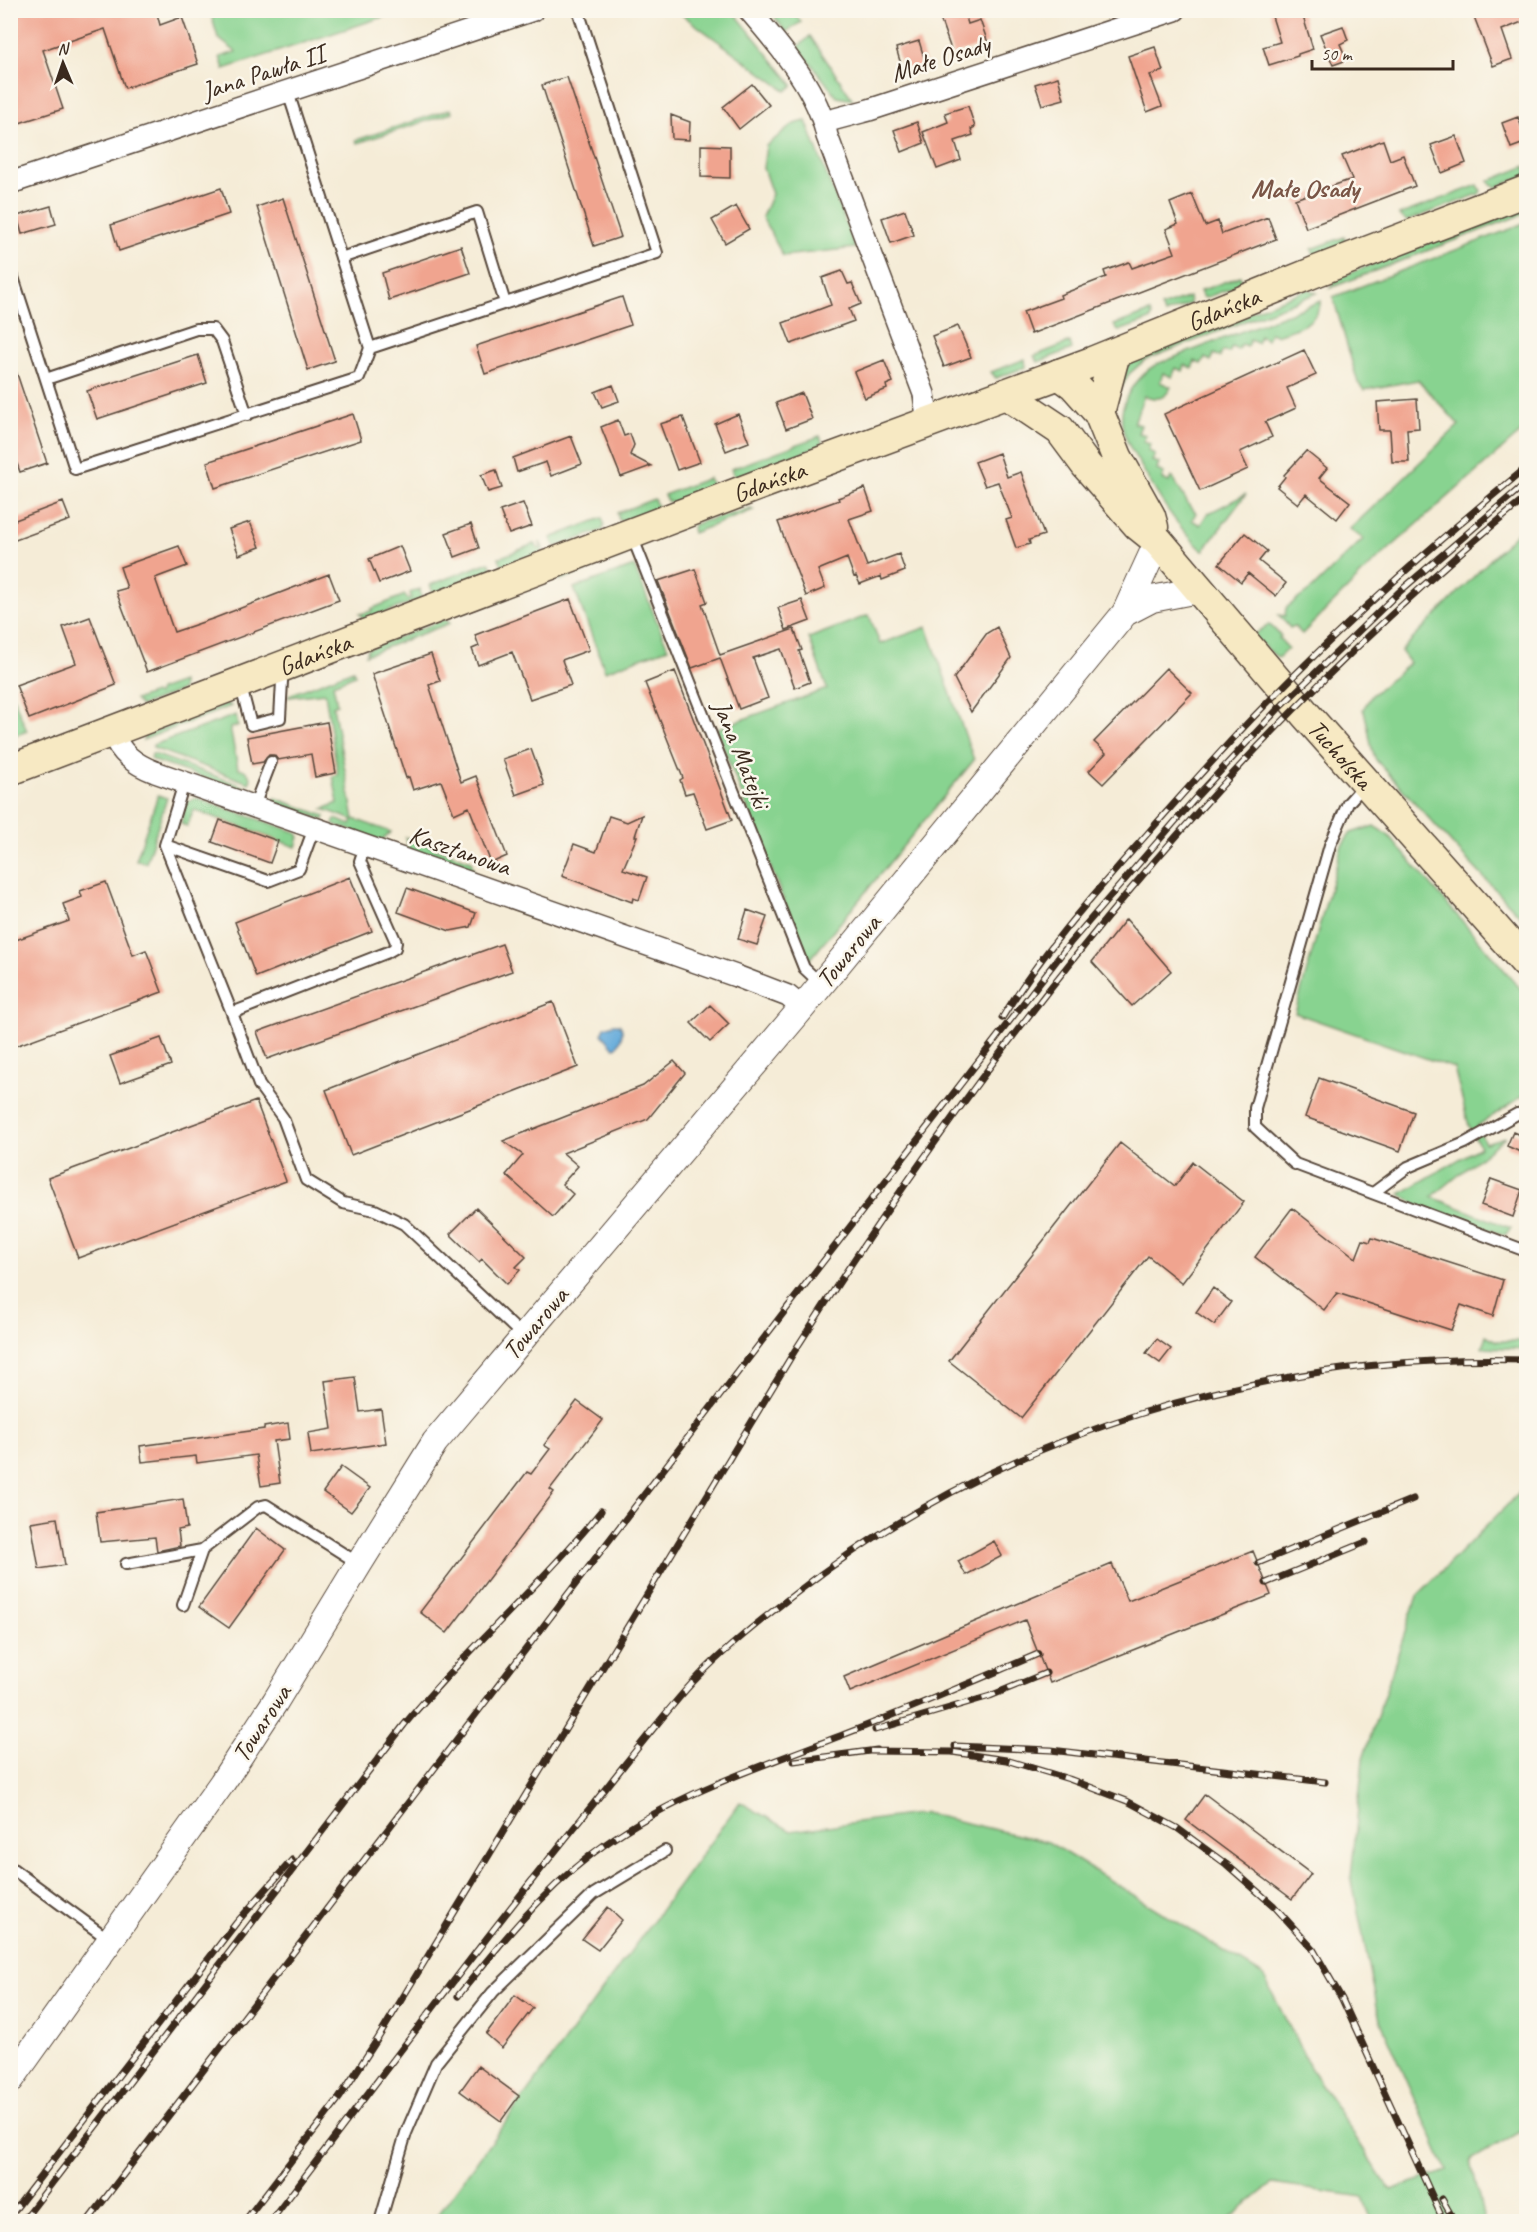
<svg xmlns="http://www.w3.org/2000/svg" width="1537" height="2232" viewBox="0 0 1537 2232" font-family="Caveat,sans-serif">
<style>
.green{fill:#88d390;stroke:#627e57;stroke-width:1.5}
.water{fill:#63aada;stroke:#4f6a7c;stroke-width:1.5}
.building{fill:#f0a48f}
.lines{fill:none;stroke-linecap:round;stroke-linejoin:round}
.service-casing{stroke:#57473a;stroke-width:14}
.minor-casing{stroke:#57473a;stroke-width:24}
.tertiary-casing{stroke:#57473a;stroke-width:28}
.secondary-casing{stroke:#57473a;stroke-width:33}
.service{stroke:#fff;stroke-width:10}
.minor{stroke:#fff;stroke-width:21}
.tertiary{stroke:#fff;stroke-width:26}
.secondary{stroke:#f7e9c3;stroke-width:30}
.rail-casing{stroke:#3b2a1e;stroke-width:7}
.rail{stroke:#fbf7ec;stroke-width:4.5;stroke-dasharray:14;stroke-linecap:butt}
.labels{text-anchor:middle;stroke-width:5;stroke-linejoin:round;paint-order:stroke}
.street-label{font-size:26px;fill:#3b2a1e;stroke:#fbf7ec}
.neighbourhood-label{font-size:27px;font-weight:bold;fill:#7a5546;stroke:#fbf7ec}
</style>
<rect width="100%" height="100%" fill="#fbf7ec"/>
<filter id="ink" filterUnits="userSpaceOnUse"><feTurbulence type="fractalNoise" baseFrequency=".0167" numOctaves="2"/><feDisplacementMap in="SourceGraphic" scale="12" xChannelSelector="R" yChannelSelector="G"/><feConvolveMatrix kernelMatrix="1 2 1 2 8 2 1 2 1" color-interpolation-filters="sRGB"/></filter>
<filter id="wash" filterUnits="userSpaceOnUse"><feTurbulence type="fractalNoise" baseFrequency=".008" numOctaves="4" result="noise"/><feDisplacementMap in="SourceGraphic" scale="24" xChannelSelector="R" yChannelSelector="G"/><feGaussianBlur stdDeviation="1.35" result="paint"/><feColorMatrix in="noise" values="0 0 0 0 0 0 0 0 0 0 0 0 0 0 0 0 0 1.4 0 .05"/><feComposite in="paint" operator="in"/></filter>
<g filter="url(#wash)">
<rect width="100%" height="100%" fill="#f5ecd7"/>
<path class="green" d="M210 11V10L392 11 383 17 224 69 220 57 236 52 218 38Z
M677 11H733L793 85 786 91Z
M770 11H793L801 22 786 32Z
M810 36 853 100 837 97 798 47Z
M451 109 452 113 357 143 356 140Z
M806 121 855 248 783 256 762 217 772 194 763 168 766 146 794 124Z
M1526 166V176L1496 187 1491 185 1489 181Z
M1478 185 1481 191 1479 194 1407 221 1399 215Z
M1526 205V213L1330 288 1335 279Z
M1526 223V428L1371 565 1302 634 1294 626 1290 628 1279 615 1285 616 1286 608 1313 588 1363 539 1350 529 1459 425 1418 380 1364 390 1358 383 1333 297Z
M1344 237 1346 243 1345 245 1317 255 1313 253 1312 249Z
M1240 276 1242 281 1240 285 1205 298 1202 296 1200 291Z
M1308 289 1317 293 1145 360 1129 374 1120 390C1120 370 1125 366 1141 355Z
M1189 297 1190 304 1165 314 1161 307Z
M1321 301C1317 325 1296 328 1276 335L1270 333 1267 340 1260 336 1257 343 1250 340 1247 346 1241 344 1238 350 1232 347 1229 353 1223 351 1220 357 1214 354 1211 361 1205 358 1201 364 1195 361 1192 368 1185 365 1183 371 1176 368 1172 377 1163 373 1160 382 1171 387C1164 401 1157 399 1144 396L1134 423 1141 425 1138 433 1146 435 1143 442 1150 444 1148 451 1155 454 1152 461 1159 463 1157 470 1164 473 1162 479 1169 482 1171 477 1173 478 1190 507 1196 513 1192 520 1200 525 1207 514 1246 494 1203 551C1175 524 1160 500 1141 466 1133 453 1124 439 1122 424 1119 400 1137 375 1157 364Z
M1150 312 1152 316 1150 320 1119 331 1116 329 1114 325Z
M1070 342 1072 349 1038 362 1034 356Z
M1025 359 1026 367 996 378 991 372Z
M820 436 822 442 820 446 738 478 734 476 731 469Z
M709 478 711 484 709 488 673 503 667 501 664 495Z
M654 499 657 506 656 509 624 521 619 520 617 513Z
M750 509 753 510 693 533 692 528 693 525 701 522Z
M602 518 604 524 603 530 557 547 554 545 551 538Z
M1526 523V922L1455 847 1376 760C1368 743 1370 727 1363 709L1372 695 1410 663 1401 651Z
M540 542 543 548 542 553 506 567 502 565 499 558 534 544 539 549 541 548Z
M615 554 627 555 559 581V575Z
M489 562 492 568 491 572 436 593 433 592 430 585Z
M634 566 668 648 605 671 574 588Z
M420 589 421 599 365 620 360 614 372 611 371 609 405 595 408 599 411 598 410 593Z
M869 615 880 644 927 627 974 760 808 962 716 729 827 689 809 638Z
M445 619 450 623 366 655 368 649Z
M1268 625 1271 626 1281 636 1279 638 1288 648 1278 658 1252 636Z
M353 670 355 675 333 684 337 704 333 706 354 819 391 832 381 841 333 824 335 819 351 825 353 820 323 809 338 803 333 776 338 775 325 693 288 697 289 695Z
M182 682V690L141 706 135 700 154 693 157 695 159 690Z
M10 689 27 731 11 737H10Z
M226 703 231 706 143 740 145 735Z
M236 715 238 726 230 728 238 768C245 769 248 772 251 779L249 783 153 748V745Z
M152 754H154L246 787 239 790 155 761 151 759Z
M158 795 167 798 146 863 136 860Z
M195 798 296 832 299 837 296 847 194 810 187 826 181 824 186 803Z
M275 798 325 816 324 820 274 803Z
M1374 826 1388 835 1526 995V1094L1477 1126 1485 1143 1505 1137 1432 1197 1511 1228 1505 1235C1470 1224 1430 1216 1400 1194L1480 1147 1469 1126 1454 1068 1295 1013 1342 845 1351 833Z
M405 837 471 861 474 872 409 850Z
M1486 1335 1496 1341H1526V1349L1482 1347Z
M1526 1486V2128L1471 2160 1484 2221H1372L1363 2197 1272 2184 1226 2222 433 2221 740 1802 791 1831 924 1813 1048 1842 1263 1975 1311 2069 1390 2190 1447 2171 1380 2020 1351 1877 1363 1759 1417 1596Z"/>
<path class="water" d="M614 1024H619C625 1030 621 1040 617 1047L614 1048 602 1034 605 1027Z"/>
<g id="blocks">
<path class="building" d="M10 10H156L160 25 182 17 198 64 125 88 105 29 43 50 63 109 10 126Z
M937 10H964L968 24 980 20 988 43 953 55Z
M1270 10H1301L1313 49 1298 54V56L1269 65 1263 47 1280 42Z
M1483 10H1527V20L1502 30 1512 59 1493 66 1473 14Z
M1343 26 1348 40 1340 44 1347 60 1333 65 1320 34Z
M919 41 926 64 903 71 896 48Z
M1155 47 1163 71 1150 75 1162 106 1147 112 1128 56Z
M567 77 621 237 594 246 542 85Z
M1058 77 1064 99 1042 105 1035 84Z
M752 84 769 105 739 129 723 107Z
M968 106 975 127 971 129 973 135 955 141 961 160 937 169 923 132 948 122 945 113Z
M671 115 690 122 689 140 672 139Z
M1518 117 1527 142 1511 148 1502 123Z
M917 122 924 143 902 152 894 130Z
M1456 136 1466 163 1442 173 1431 145Z
M1383 140 1390 160 1403 155 1415 186 1306 228 1295 199 1352 179 1342 156Z
M701 145 730 146V178L701 177Z
M221 188 229 214 119 251 111 225Z
M1192 194 1205 226 1218 221 1222 234 1268 217 1276 239 1031 334 1023 312 1061 298 1060 295 1106 277 1104 271 1129 262 1132 268 1175 253 1166 229 1178 224 1170 203Z
M283 198 335 361 308 370 257 207Z
M51 206 56 224 22 234 17 216Z
M736 206 749 229 725 243 712 220Z
M905 210 914 235 891 243 882 218Z
M461 246 470 273 389 300 382 273Z
M842 271 848 284 852 283 861 304 849 309 854 321 791 344 783 323 831 305 822 278Z
M622 297 631 325 485 374 476 346Z
M958 326 971 357 944 367 932 336Z
M1304 350 1316 375 1287 388 1296 408 1265 422 1272 437 1240 452 1248 469 1200 491 1164 414Z
M198 355 207 383 97 419 87 391Z
M884 360 893 382 886 385 887 389 865 398 854 372Z
M13 362 47 463 20 472 10 444V363Z
M613 385 619 401 602 407 595 392Z
M802 393 812 419 786 429 776 403Z
M1417 399 1419 428 1407 429 1409 462H1392L1390 430H1379L1377 402Z
M353 414 361 440 215 488 207 462Z
M738 414 749 442 726 451 715 424Z
M683 417 700 462 677 470 660 424Z
M618 420 624 436 630 434 634 445 630 455 651 466 621 477 601 427Z
M571 436 582 464 551 476 546 462 517 472 513 458Z
M1306 451 1327 468 1319 478 1350 502 1337 519 1306 494 1298 504 1277 487 1285 477 1284 475Z
M999 453 1007 477 1021 472 1044 535 1029 540 1030 544 1016 548 1006 520 1012 518 998 482 985 486 975 462Z
M496 470 502 488 488 492 481 475Z
M865 488 873 511 849 519 867 566 899 554 905 571 882 580 881 576 860 584 856 576 854 577 847 558 818 570 825 588 806 596 778 522 839 500 838 498Z
M63 502 70 520 10 542V522Z
M523 503 532 526 509 534 500 511Z
M250 522 260 547 239 555 229 529Z
M471 524 479 548 455 557 446 533Z
M1245 533 1267 551 1259 561 1286 583 1276 596 1248 573 1241 582 1219 564Z
M179 546 187 566 155 578 174 632 215 618 329 574 339 600 147 672 116 591 127 588 120 567Z
M400 546 410 571 379 583 369 559Z
M695 569 707 602 702 604 720 655 794 629 802 650 799 651 810 682 795 688 781 649 753 658 768 698 739 709 720 658 692 668 658 581Z
M570 599 589 650 562 660 571 685 530 699 512 652 478 665 472 649 479 646 475 635Z
M802 600 810 621 786 630 778 608Z
M90 617 116 685 29 719 16 685 76 663 63 627Z
M997 627 1011 658 971 712 954 678 987 633Z
M431 654 440 681 429 685 461 782 476 776 507 856 491 863 469 807 454 814 441 781 413 790 409 777 406 778 372 674Z
M1166 668 1192 693 1103 784 1089 771 1106 753 1094 742Z
M675 671 732 820 707 829 693 792 685 794 680 780 683 778 645 683Z
M327 722 336 773 315 777 311 754 278 760 274 755H269L263 762 252 764 247 737Z
M531 749 544 785 516 795 503 759Z
M642 815 635 836H637L623 869 647 877 639 900 633 898 632 902 562 876 574 844 596 852 609 816 627 822Z
M220 820 278 841 270 863 212 842Z
M350 877 372 931 256 977 235 922Z
M106 882 133 955 146 950 162 992 10 1048V942L69 921 63 904 82 897 80 891Z
M407 888 476 913 471 927 450 931 398 912Z
M747 910 767 917 757 945 738 939Z
M1126 919 1171 971 1132 1006 1092 962Z
M502 944 512 971 267 1059 257 1032Z
M553 1002 578 1067 351 1155 326 1090Z
M710 1005 729 1024 710 1042 691 1023Z
M161 1038 171 1065 120 1083 110 1056Z
M674 1061 685 1073 648 1119 563 1153 578 1166 562 1184 573 1194 553 1217 506 1175 523 1155 503 1141 643 1086Z
M1319 1078 1414 1112 1400 1151 1305 1117Z
M256 1101 286 1181 78 1258 48 1178Z
M1513 1132 1527 1138V1155L1507 1146Z
M1120 1143 1175 1186 1193 1162 1244 1202 1182 1283 1148 1256 1021 1418 949 1361Z
M1491 1179 1522 1190 1513 1217 1481 1205Z
M476 1208 526 1257 516 1267 520 1270 507 1284 482 1259 479 1262 450 1234Z
M1292 1208 1356 1258 1363 1240 1370 1242 1372 1238 1503 1280 1493 1316 1461 1305 1451 1330 1337 1293 1324 1310 1255 1257Z
M1213 1288 1231 1302 1214 1325 1196 1312Z
M1157 1339 1171 1349 1160 1363 1146 1353Z
M355 1377 360 1412 381 1409 386 1443 311 1454 308 1433 332 1429 325 1381Z
M577 1401 603 1420 550 1489 554 1492 447 1633 420 1612 527 1472 531 1474 550 1449 544 1445Z
M288 1423 290 1439 274 1441 280 1483 261 1486 256 1455 197 1463 196 1456 142 1462 140 1446 264 1429V1427Z
M341 1467 370 1488 351 1512 323 1492Z
M183 1499 187 1528 178 1530 180 1546 157 1551 155 1537 100 1542 96 1512Z
M57 1518 65 1565 39 1569 31 1522Z
M256 1528 285 1550 229 1628 199 1607Z
M994 1541 1002 1556 966 1575 958 1561Z
M1253 1551 1271 1595 1050 1683 1025 1620 850 1692 844 1677 1112 1564 1128 1601Z
M1205 1794 1311 1874 1292 1899 1186 1820Z
M608 1907 622 1920 598 1950 582 1939Z
M515 1995 533 2008 502 2048 486 2034Z
M478 2066 519 2096 501 2121 460 2091Z"/>
</g>
</g>
<g filter="url(#ink)">
<use href="#blocks" fill-opacity="0" stroke="#57473a" stroke-width="1.5"/>
<g class="lines">
<defs>
<path id="service" d="M288 92 370 348
M341 258 477 212 505 303
M10 268 75 469 359 378 370 348 657 253 578 10
M46 379 196 329H213L222 341 247 415
M632 536 804 968 821 984
M240 683 251 725 280 718 282 681 278 669
M184 783 165 845 268 881 299 869 314 828
M1366 783 1348 803 1330 845 1255 1108V1127L1295 1164 1526 1251
M254 806 271 762
M165 845 232 1013 388 952 395 948 396 942 360 861 365 846
M232 1013 259 1085 283 1118 306 1180 343 1203 375 1210 404 1224 524 1337
M1373 1193 1408 1167 1465 1143 1517 1114 1526 1113
M126 1564 202 1550 258 1507 266 1505 358 1563
M183 1605 202 1550
M10 1867 111 1941
M380 2222 406 2133 436 2063 493 1992 594 1894 665 1851"/>
<path id="minor" d="M749 10C781 48 817 88 827 136L924 394 928 424
M824 122 869 110 1175 10
M10 183 533 10
M112 732C120 753 134 764 155 772L736 976 788 996 802 1008"/>
<path id="tertiary" d="M1125 613 1152 599 1198 590
M10 2081 222 1783 275 1702 359 1564 435 1442 802 1008 1125 613 1158 541"/>
<g id="secondary">
<path d="M1059 374 1074 385 1099 413 1117 457 1150 516 1153 527"/>
<path id="s1" d="M1006 394 1060 430 1086 465 1138 525 1158 541 1306 715 1526 963"/>
<path d="M1099 413 1115 353"/>
<path id="s2" d="M10 770 764 483 1092 362 1317 271 1526 191"/>
</g>
</defs>
<use href="#service" class="service-casing"/>
<use href="#minor" class="minor-casing"/>
<use href="#tertiary" class="tertiary-casing"/>
<use href="#secondary" class="secondary-casing"/>
<use href="#service" class="service"/>
<use href="#minor" class="minor"/>
<use href="#tertiary" class="tertiary"/>
<use href="#secondary" class="secondary"/>
<defs>
<path id="rail" d="M1002 1018C1043 950 1096 892 1148 833 1188 788 1228 742 1271 699 1350 618 1438 540 1526 468
M1258 1563 1413 1499
M1266 1583 1366 1542
M875 1730 990 1696 1046 1673
M955 1746 1051 1750 1325 1782
M870 1751 952 1752 1006 1760 1069 1779 1127 1801 1177 1828 1226 1864 1274 1906 1313 1949 1342 1999 1444 2222
M794 1761 877 1750
M458 1996C499 1945 540 1894 592 1854 667 1796 757 1768 845 1734 910 1709 974 1681 1038 1654
M1442 2199 1455 2222
M10 2216 237 1922 292 1860
M22 2222 404 1725C466 1650 540 1586 601 1511
M87 2222 784 1312 1070 943 1198 795 1278 709 1398 593 1526 483
M244 2222 340 2097 377 2040 794 1352C995 1036 1233 735 1526 498
M270 2222C375 2085 477 1947 586 1813 621 1770 655 1724 693 1682 723 1650 761 1620 796 1593 1001 1433 1267 1352 1526 1360"/>
</defs>
<use href="#rail" class="rail-casing"/>
<use href="#rail" class="rail"/>
</g>
</g>
<g class="labels">
<g class="street-label">
<text transform="translate(940 58) rotate(-18)" y="9">Małe Osady</text>
<text transform="translate(263 72) rotate(-18)" y="9">Jana Pawła II</text>
<text dy="9" stroke="none"><textPath href="#s2" startOffset="1298">Gdańska</textPath></text>
<text dy="9" stroke="none"><textPath href="#s2" startOffset="812">Gdańska</textPath></text>
<text dy="9" stroke="none"><textPath href="#s2" startOffset="326">Gdańska</textPath></text>
<text transform="translate(742 754) rotate(68)" y="9">Jana Matejki</text>
<text dy="9" stroke="none"><textPath href="#s1" startOffset="494">Tucholska</textPath></text>
<text transform="translate(460 850) rotate(19)" y="9">Kasztanowa</text>
<text transform="translate(848 951) rotate(-51)" y="9">Towarowa</text>
<text transform="translate(535 1323) rotate(-50)" y="9">Towarowa</text>
<text transform="translate(261 1723) rotate(-57)" y="9">Towarowa</text>
</g>
<g class="neighbourhood-label">
<text x="1305" y="197">Małe Osady</text>
</g>
</g>
<rect width="1537" height="2232" fill="none" stroke="#fbf7ec" stroke-width="36"/>
<g transform="translate(63 63) rotate(358)" stroke="#fbf7ec" stroke-width="4.5" paint-order="stroke">
<path d="M0-4.5L10 22L0 15L-10 22Z" fill="#3b2a1e"/>
<text y="-9" font-size="16" font-weight="bold" text-anchor="middle" fill="#3b2a1e">N</text>
</g>
<path d="M1312 60v9h141v-9" fill="none" stroke="#3b2a1e" stroke-width="3"/>
<text x="1321" y="60" font-size="18" fill="#3b2a1e" stroke="#fbf7ec" stroke-width="4.5" paint-order="stroke">50 m</text>
</svg>
